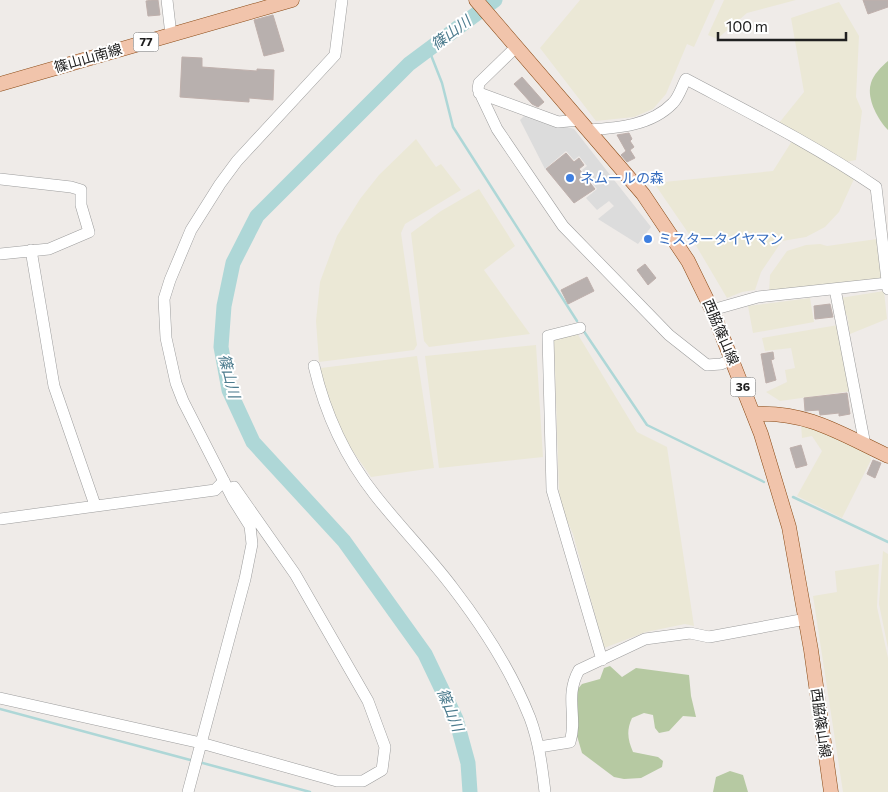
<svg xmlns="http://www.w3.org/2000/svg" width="888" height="792" viewBox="0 0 888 792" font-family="Commissioner,'Noto Sans JP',sans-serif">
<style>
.farmland{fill:#ebe8d6}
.forest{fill:#b6c9a2}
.parking{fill:#dcdcdc}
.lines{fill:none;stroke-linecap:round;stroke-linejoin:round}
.stream{stroke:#aed7d7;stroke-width:2.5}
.river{stroke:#aed7d7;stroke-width:15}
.building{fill:#b8b0ae;stroke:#bfb0ac}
.minor-casing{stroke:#9d9d9d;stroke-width:12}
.major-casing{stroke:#894813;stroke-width:15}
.minor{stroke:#fff;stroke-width:11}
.major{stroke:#f1c4ab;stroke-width:14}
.shop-dot{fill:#3f7fe0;stroke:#fff;stroke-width:2}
.labels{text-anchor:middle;stroke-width:4;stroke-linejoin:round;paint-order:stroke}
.shield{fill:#fff;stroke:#636363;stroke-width:1}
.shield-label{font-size:12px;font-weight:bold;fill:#202020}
.street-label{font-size:14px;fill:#202020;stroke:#fff}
.shop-label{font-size:14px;fill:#366cbe;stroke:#fff;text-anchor:start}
.water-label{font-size:15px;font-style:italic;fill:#4d7c8e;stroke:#fff}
</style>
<rect width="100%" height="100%" fill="#efebe8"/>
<path class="farmland" d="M580 0H715L694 47 687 44 666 94 653 109 634 117 596 121 540 48Z
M724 0H796L747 13 717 39 708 35Z
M839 2 859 36 856 97 862 111 856 160 846 162 779 123 804 92 791 18Z
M416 139 436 167 441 164 461 190 405 224 401 233 417 345 414 350 319 362 316 321 320 282 337 236 360 199 379 175Z
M792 141 854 179 839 212 825 227 806 237 782 241 761 272 755 290 742 292 727 298 691 237 654 183 773 171Z
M479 189 515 246 484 270 530 334 429 347 424 341 411 233 441 211Z
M877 239 882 275 880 279 769 292 770 275 787 251 806 245 820 244 827 246Z
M884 291 887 319 850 334 847 315 843 316 840 298Z
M810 298 814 322 753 333 748 306Z
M838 325 852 391 780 401 766 392 787 382 785 370 795 368 791 348 765 351 762 338Z
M577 333 637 432 667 447 694 626 685 624 646 632 604 648 573 534 563 512 559 491 554 340Z
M536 345 543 457 439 468 425 356Z
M417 356 434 468 371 477 345 440 326 405 318 370 321 368Z
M801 424 820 431 869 453 871 460 842 518 797 496 822 451 812 436 802 438Z
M883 551 888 554V648L879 604Z
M879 564 877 607 888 658V792H843L813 596 837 592 835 571Z"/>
<path class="forest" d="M888 61V130C878 120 866 98 871 83 873 75 882 66 888 61Z
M610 666 622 677 636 668 689 675 691 696 696 717 683 716 669 731 659 733 655 728 653 715 644 713 632 718C626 731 628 740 633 752L658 757 663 761 662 767 641 778 624 779 614 777 582 753 573 722 576 691 582 684 600 679 604 668Z
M730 771 743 775 748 792H713L716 777Z"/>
<path class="parking" d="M526 114 574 129 651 227 638 244 598 219 614 206 609 201 597 210 586 198 597 189 582 170 587 166 579 156 574 160 566 151 545 169 520 120Z"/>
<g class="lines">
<path class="stream" d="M429 50 442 83 453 127 577 321
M583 330 647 425 764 482
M793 497 888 542
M0 709 194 761
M199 762 310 792"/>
<path class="river" d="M470 792 468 763 456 719 425 654 344 541 253 442 229 390 221 347 224 306 233 263 257 216 409 64 495 0"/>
</g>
<path class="building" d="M152 0H158L160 15 148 16 146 1Z
M863 0H888V7L868 14Z
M273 15 284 51 264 56 254 20Z
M182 57 202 58V67L257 71V69L274 70 273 100 249 98V102L180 97Z
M522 77 544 102 538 107 532 104 514 84Z
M629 133 632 139 630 141 634 147 630 150 635 158 627 162 621 155 626 151 617 135Z
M566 153 574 162 579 158 584 165 579 169 595 189 574 203 546 169Z
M645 264 656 278 648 285 637 270Z
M587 277 594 291 568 304 561 290Z
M830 304 833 317 815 319 814 306Z
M773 352 774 359 771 360 776 380 766 383 761 354Z
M847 393 850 414 839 416V413L820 415 819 410 805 411 804 398Z
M801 445 807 465 796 468 790 448Z
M873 460 881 463 875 478 867 474Z"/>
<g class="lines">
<defs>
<path id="minor" d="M167 0 171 35
M516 47 479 83 478 89 497 129 563 226 669 335 707 365 721 364 733 359
M479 93 558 122 579 120
M587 130C617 128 651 126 673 103 679 97 682 86 686 79 750 113 816 146 876 187L888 289
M0 179 71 187 81 190V205L89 232 49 249 0 254
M31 250 54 386 95 505
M835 289 865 445
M712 310 758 297 888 283
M580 328 548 336 552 490 602 660
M314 366C325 413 345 457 375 495 400 527 429 556 453 588 483 627 512 672 530 718 539 742 542 767 545 792
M0 519 215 490 224 481
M0 698 201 743 337 781H363L382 770 385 747 368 701 295 574 234 487
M539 747 570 742C578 717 564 697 579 670L645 639 690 633 709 637 806 619
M188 792 245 579 252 544 250 526 233 499 183 401 176 383 166 338 164 299 170 280 191 230 220 184 237 161 335 55 342 0"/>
<path id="major" d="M476 0 643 194 688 261 712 310 761 434 789 527 811 650 831 792
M0 84 292 0
M754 414C807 411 841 434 888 456"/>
</defs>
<use href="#minor" class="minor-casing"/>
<use href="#major" class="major-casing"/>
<use href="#minor" class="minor"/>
<use href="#major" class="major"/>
</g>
<g class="shop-dot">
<circle cx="570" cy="178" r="5"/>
<circle cx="648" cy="239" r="5"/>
</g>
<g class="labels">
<g class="shield">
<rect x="133.5" y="32.5" width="25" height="19" rx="4"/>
<rect x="730.5" y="377.5" width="25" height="19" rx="4"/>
</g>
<g class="shield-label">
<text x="146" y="46">77</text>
<text x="743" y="391">36</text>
</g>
<g class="street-label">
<text transform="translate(88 58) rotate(-16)" y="5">篠山山南線</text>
<text transform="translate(721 332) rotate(67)" y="5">西脇篠山線</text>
<text transform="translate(821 723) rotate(82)" y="5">西脇篠山線</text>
</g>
<g class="shop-label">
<text x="580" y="183">ネムールの森</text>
<text x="658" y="244">ミスタータイヤマン</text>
</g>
<g class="water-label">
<text transform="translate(451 33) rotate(-37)" y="5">篠山川</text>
<text transform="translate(229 376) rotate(76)" y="5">篠山川</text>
<text transform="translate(450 710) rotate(68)" y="5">篠山川</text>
</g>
</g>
<path d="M718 32v8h128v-8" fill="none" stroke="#202020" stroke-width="2.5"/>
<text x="726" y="32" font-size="15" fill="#202020" stroke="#ffffff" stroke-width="4" paint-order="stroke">100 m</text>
</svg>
